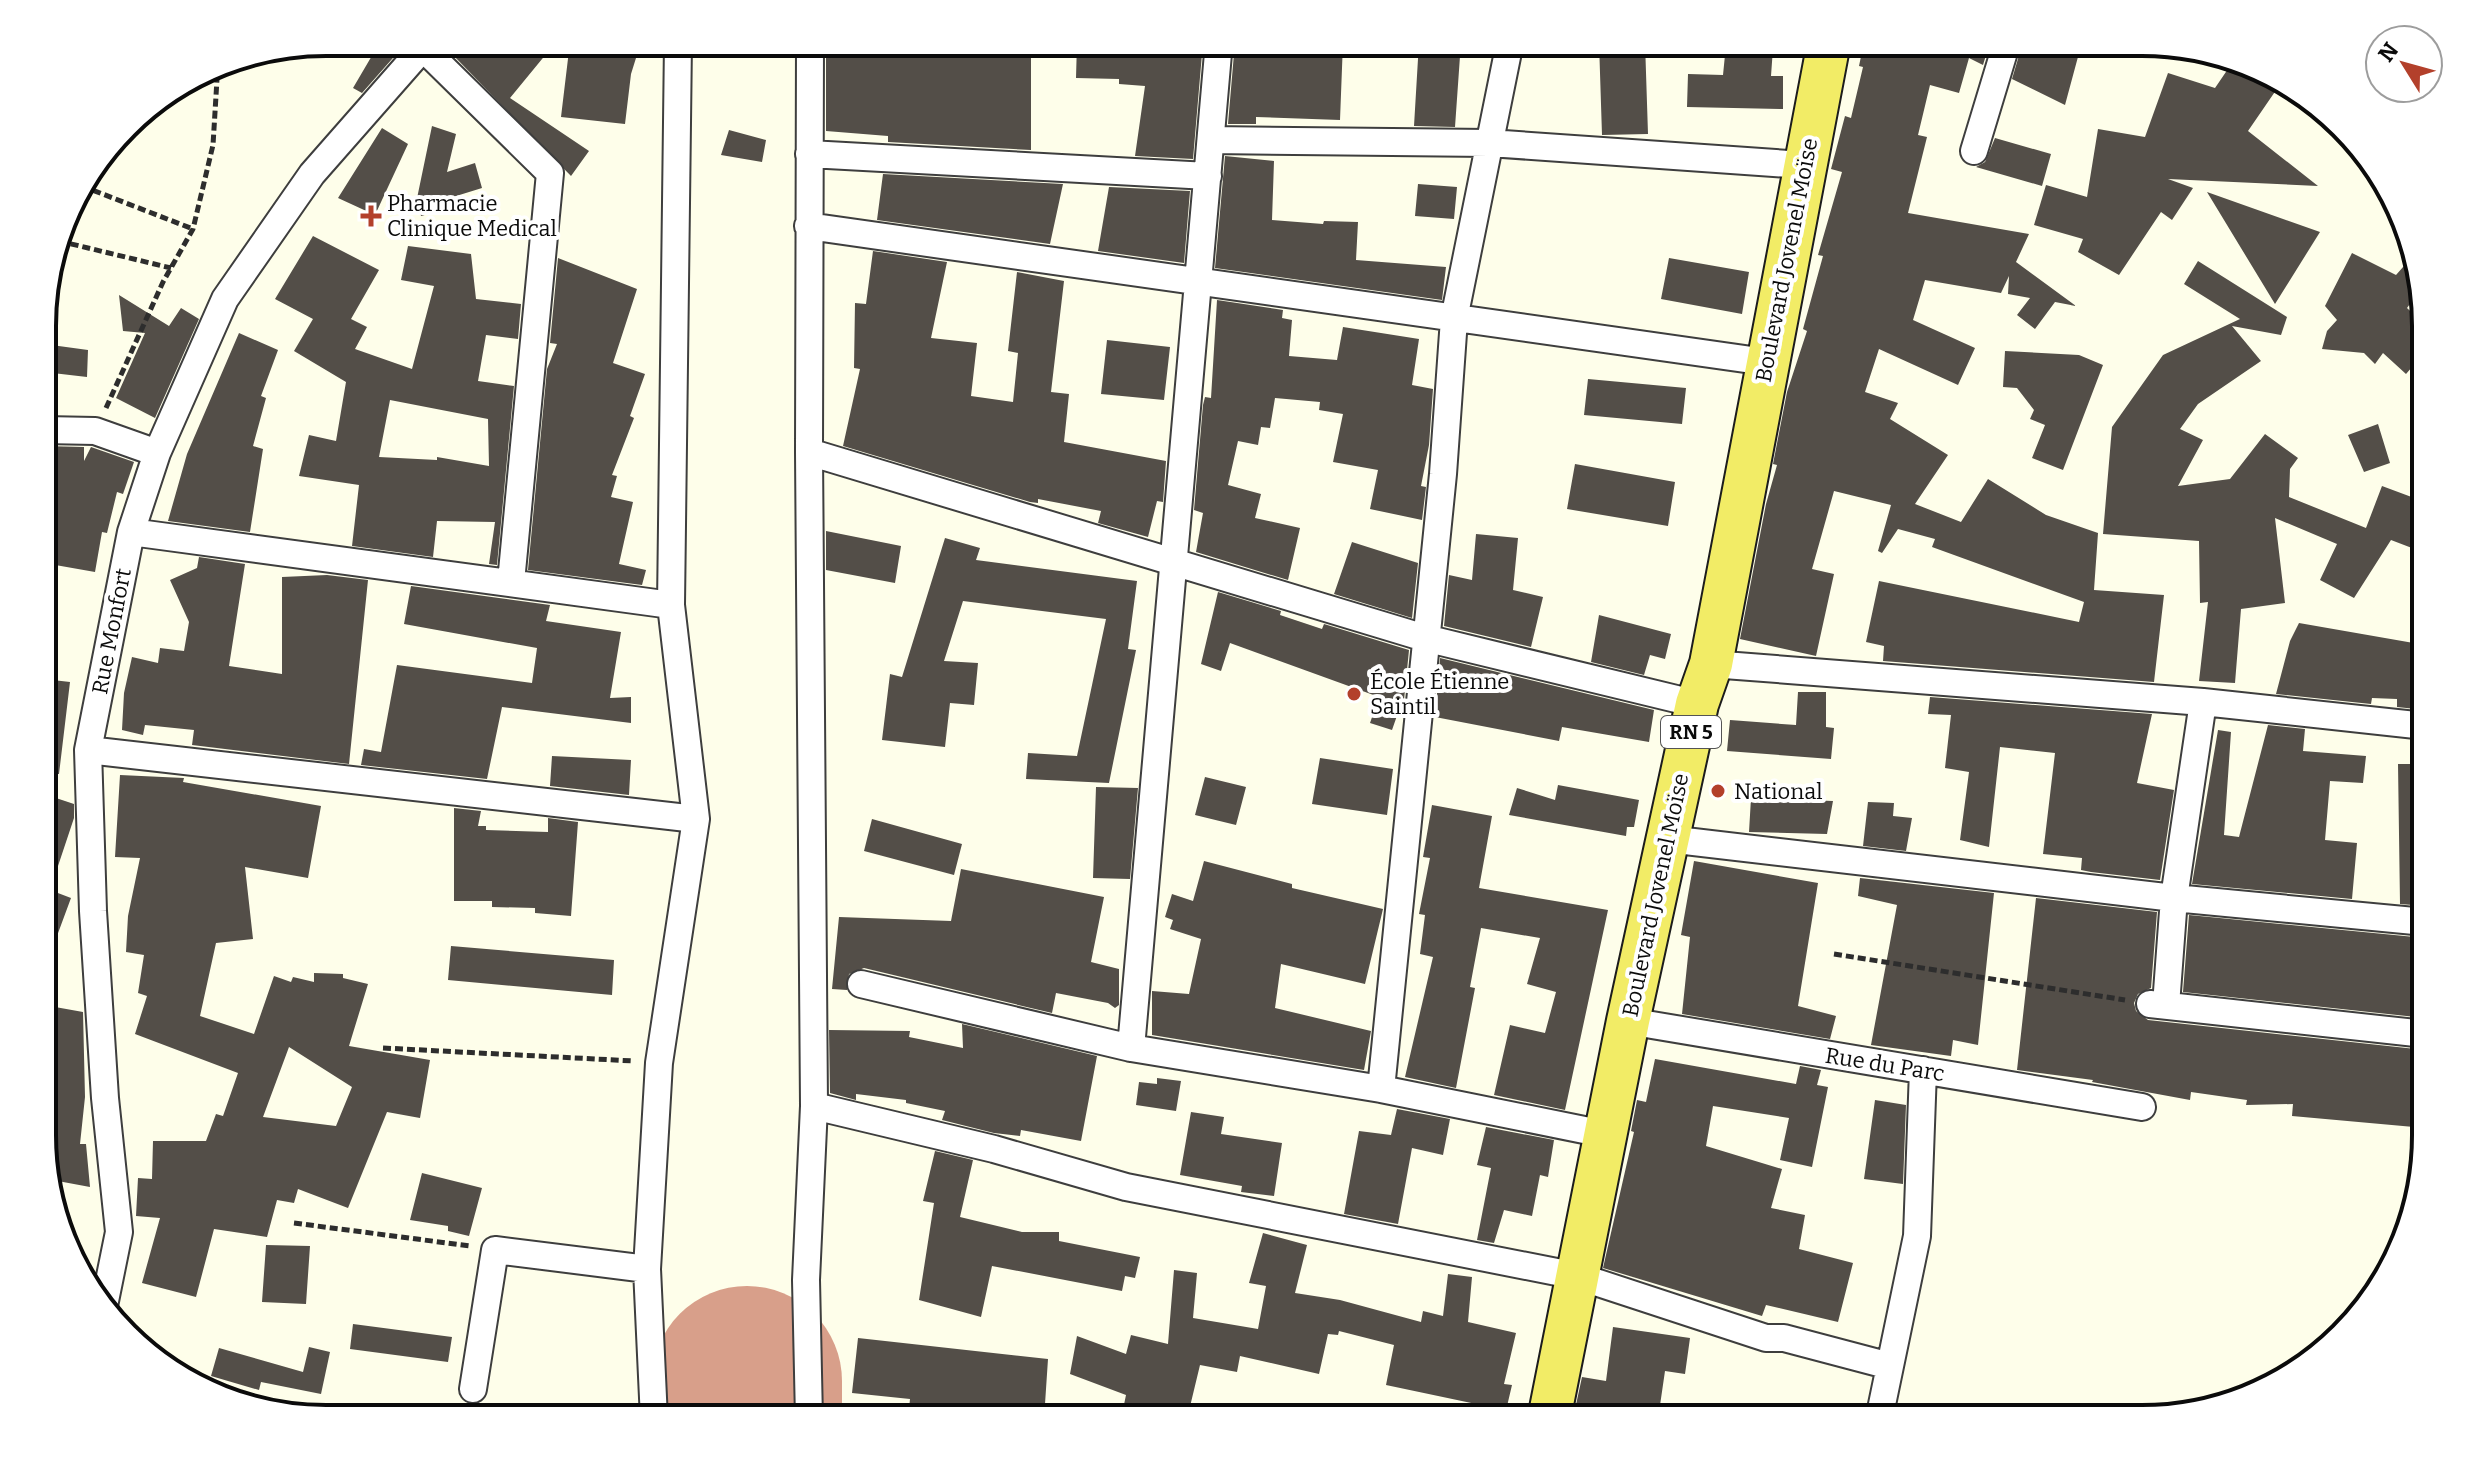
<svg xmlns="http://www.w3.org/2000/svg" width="2468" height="1461" viewBox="0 0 2468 1461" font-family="Bitter,serif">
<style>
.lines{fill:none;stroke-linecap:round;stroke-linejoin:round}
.runway{stroke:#d89f8a;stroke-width:190}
.building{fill:#534e48;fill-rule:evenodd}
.minor-casing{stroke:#3e3e3e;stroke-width:30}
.primary-casing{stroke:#1c1c1c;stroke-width:46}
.path{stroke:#2d2d2d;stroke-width:5;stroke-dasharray:8 4;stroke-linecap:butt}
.minor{stroke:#fff;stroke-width:26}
.primary{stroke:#f2ec66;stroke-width:42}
.poi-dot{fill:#b3402b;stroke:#fff;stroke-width:3}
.labels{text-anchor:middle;stroke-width:8;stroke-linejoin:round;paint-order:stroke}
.shield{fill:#fff;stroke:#545454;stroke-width:2}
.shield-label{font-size:20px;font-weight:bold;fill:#0b0b0b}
.poi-label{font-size:22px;fill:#0b0b0b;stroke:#fff;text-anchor:start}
.street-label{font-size:22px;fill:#0b0b0b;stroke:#fff}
.rim{fill:none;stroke:#0b0b0b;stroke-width:4}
</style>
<rect width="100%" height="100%" fill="#fefeea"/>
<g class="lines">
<path class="runway" d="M747 1419V1381"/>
</g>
<path class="building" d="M380 42H407L362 93 353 88Z
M463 42H556L510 98 589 151 571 176 452 54Z
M570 42H641L631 74 625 124 561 117Z
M850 42H1031V150L888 142V136L826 131V54L850 52Z
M1077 42H1203L1193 159 1135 156 1145 86 1119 84V79L1076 78Z
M1235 42H1343L1340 120 1256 117V124H1228Z
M1419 42H1461L1455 127 1414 126Z
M1599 42H1645L1648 134 1602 135Z
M1864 42H1990L1983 65 1969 58 1959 93 1930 85 1918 135 1927 137 1908 213 2029 234 2016 262 2076 306 2055 302 2035 329 2017 315 2030 298 2008 294 2009 276 2001 293 1925 280 1913 320 1975 348 1958 385 1879 349 1865 392 1898 403 1890 419 1948 455 1915 504 1961 522 1988 479 2046 515 2098 533 2094 590 2164 595 2154 682 1883 661 1884 646 1866 642 1879 581 2079 622 2084 602 1932 547 1935 539 1898 529 1882 553 1878 551 1891 505 1834 491 1812 569 1834 574 1816 656 1740 639 1766 504 1777 465 1773 464 1787 392 1807 331 1803 329 1823 256 1818 255 1842 172 1831 169 1845 116 1851 118 1863 67 1859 66Z
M2023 42H2082L2065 105 2012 79Z
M1726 45 1773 48 1771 76H1783V109L1687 107 1688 74 1723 75Z
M2230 66 2283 80 2248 131 2318 186 2168 179 2193 188 2172 220 2161 212 2119 275 2078 252 2083 239 2034 225 2046 185 2087 197 2098 129 2145 137 2168 73 2215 88Z
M432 126 456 134 447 172 475 163 482 188 440 201 443 210 421 216 419 207 415 208Z
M382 128 408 144 375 215 338 198Z
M729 130 766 140 762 162 721 155Z
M1995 138 2051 154 2042 186 1976 167 1985 162Z
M1225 156 1274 161 1272 220 1323 224 1324 221 1358 222 1356 260 1446 267 1442 300 1215 268Z
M883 174 1063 184 1050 244 877 220Z
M1418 184 1457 187 1454 219 1415 216Z
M1109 187 1190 191 1184 263 1098 251Z
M2207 192 2320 232 2275 304Z
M313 236 379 270 351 319 367 327 355 349 412 369 434 286 401 280 408 246 471 254 476 299 521 304 518 339 486 335 478 381 514 386 497 565 489 564 495 522 437 521 433 557 352 546 359 485 299 476 309 435 336 441 346 382 294 351 313 319 275 299ZM390 400 488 419 489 466 437 457V460L379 457Z
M873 251 947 262 931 338 977 343 971 396 1013 402 1018 353 1008 351 1017 272 1064 281 1051 392 1069 394 1064 442 1166 461 1163 502 1157 501 1148 537 1098 523 1101 511 1038 499V503L1030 502 843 446 860 369 854 368 855 303 866 304Z
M2352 253 2396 275 2411 258 2420 290 2407 308 2425 325V352L2406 374 2383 353 2375 364 2364 353 2322 349 2327 331 2337 320 2325 306Z
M558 258 637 289 613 363 645 374 630 416 634 418 612 475 617 476 611 497 633 502 619 564 646 570 642 585 528 570 547 369 557 344 550 343Z
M1669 258 1749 272 1742 314 1661 299Z
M2198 261 2287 317 2281 335 2232 326 2261 361 2198 404 2180 429 2203 440 2178 486 2230 479 2265 434 2298 458 2290 469 2289 497 2366 528 2382 486 2425 502V553L2391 540 2354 598 2320 580 2337 544 2275 518 2285 603 2241 609 2235 683 2199 681 2208 602 2200 603 2199 541 2103 534 2112 427 2163 355 2240 319 2184 284Z
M119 295 169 326 181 308 199 319 155 418 116 398 145 333 123 331Z
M1217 300 1283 310 1282 318 1292 320 1289 356 1337 360 1343 327 1419 339 1412 385 1433 389 1429 445 1421 486 1426 487 1422 520 1370 509 1378 470 1333 462 1343 414 1319 410 1320 402 1275 398 1270 428 1261 427 1258 445 1238 441 1228 485 1261 494 1255 518 1300 528 1288 580 1196 552 1203 513 1194 510 1203 405 1205 397 1211 398Z
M239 333 278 350 261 396 266 398 253 446 263 449 250 532 168 521 187 454Z
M1107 340 1170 347 1164 400 1101 394Z
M44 344 88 350 87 377 44 372Z
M2005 351 2079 355 2103 365 2063 470 2032 458 2045 425 2030 419 2034 410 2017 388 2003 387Z
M1588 379 1686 388 1682 424 1584 415Z
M2378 424 2390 463 2364 472 2348 435Z
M44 446 84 447V461L91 447 134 462 123 494 117 492 107 533 102 532 95 572 44 563Z
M1575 464 1675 482 1668 526 1567 509Z
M826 531 901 546 895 583 826 570Z
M1476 534 1518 538 1513 590 1543 597 1531 647 1444 626 1449 575 1472 580Z
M945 538 980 548 976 560 1137 581 1128 649 1136 650 1109 783 1026 779 1028 753 1077 756 1106 619 963 601 944 661 978 663 974 705 950 703 945 747 882 740 890 674 902 677Z
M1352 542 1418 563 1412 618 1334 594Z
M199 557 245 564 229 666 282 674V577L327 575 368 580 349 764 192 745 194 730 145 725 143 735 122 730 124 693 132 657 158 663 160 648 184 651 189 622 170 580 197 568Z
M411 586 550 605 546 621 621 632 610 698 631 697V723L502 707 487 779 361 765 364 749 381 752 397 665 532 683 537 648 404 624Z
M1218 592 1281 611 1280 615 1322 629 1324 624 1409 650 1403 710H1399L1392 730 1370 723 1379 697 1230 643 1221 671 1201 664Z
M1599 615 1671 634 1665 659 1650 655 1644 675 1591 662Z
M2299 623 2425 645V710L2397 707V699L2372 698 2371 704 2276 694 2290 641Z
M1440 658 1654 710 1649 742 1562 727 1559 741 1435 717Z
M44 679 70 682 59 774 44 773Z
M1798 692H1826V727L1834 728 1831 759 1727 751 1730 720 1796 725Z
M1930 697 2152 714 2137 783 2174 790 2160 880 2091 872 2081 870 2082 858 2043 854 2055 753 2000 747 1989 847 1960 840 1969 772 1945 768 1951 715 1928 714Z
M2268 725 2305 729 2303 751 2366 756 2363 783 2330 781 2325 840 2357 843 2352 899 2192 884 2218 730 2231 732 2224 835 2239 837Z
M552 756 631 760 629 795 550 786Z
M1320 758 1393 769 1387 815 1312 804Z
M2398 764H2425V906L2400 904Z
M120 775 184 778 183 782 321 806 308 878 245 867 253 939 216 943 200 1016 254 1034 274 976 291 982 293 977 314 982V973L343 974V978L368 984 349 1046 430 1060 420 1118 387 1112 348 1208 298 1189 294 1203 277 1200 267 1237 214 1229 196 1297 142 1283 160 1218 136 1216 138 1178 152 1179 153 1141H206L216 1114 223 1116 238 1073 135 1034 147 996 138 993 144 955 126 952 128 916 140 858 115 857ZM289 1047 352 1087 336 1126 263 1117Z
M1205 777 1246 787 1236 825 1195 815Z
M1558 785 1639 800 1634 827H1627L1626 836 1509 815 1517 788 1555 800Z
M1096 787 1138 788 1130 879 1093 878Z
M44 794 74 804V818L50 890 71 898 47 963Z
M1751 798 1833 801 1827 834 1749 832Z
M1868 802 1894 803 1893 816 1912 818 1906 851 1863 846Z
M1432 805 1492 816 1479 888 1608 910 1565 1110 1494 1095 1510 1025 1545 1033 1556 992 1527 984 1540 938 1481 928 1470 987 1475 988 1456 1088 1405 1077 1433 957 1420 954 1425 915 1419 914 1430 858 1423 857Z
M454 808 481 811 478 826H486V830L548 832V818L578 822 571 916 535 913V908L492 907V901H454Z
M872 819 962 844 954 875 864 851Z
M1204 861 1292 884V888L1383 909 1365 984 1281 964 1275 1008 1371 1031 1364 1070 1152 1035V991L1189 994 1201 939 1170 929 1173 920 1165 917 1172 894 1193 901Z
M1694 861 1818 883 1798 1006 1836 1016 1830 1039 1682 1014 1690 937 1681 935Z
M961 869 1104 897 1091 962 1119 969V1005L1115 1008 1108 1003 1056 993 1052 1013 864 968 849 974 847 990 832 989 839 917 951 921Z
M1860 878 1994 893 1978 1045 1953 1040 1951 1056 1871 1045 1897 905 1858 896Z
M2036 898 2157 912 2151 988 2138 994 2134 1003 2136 1011 2148 1020 2425 1050V1128L2292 1116 2293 1104 2246 1105 2247 1100 2191 1092 2190 1100 2092 1082 2093 1080 2017 1070Z
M2189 915 2425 938V1018L2183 992Z
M451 946 614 960 612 995 448 980Z
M44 1005 83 1012 85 1097 80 1144H86L90 1187 47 1179 44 1172Z
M962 1024 1097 1056 1081 1141 1021 1130 1020 1136 994 1133 942 1120 945 1111 906 1103V1100L856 1094V1100L830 1093 829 1030 910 1031 909 1037 963 1048Z
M1655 1059 1796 1084 1800 1066 1821 1070 1817 1085 1828 1087 1812 1167 1780 1160 1789 1118 1713 1106 1706 1146 1782 1169 1771 1208 1805 1215 1799 1249 1853 1263 1838 1322 1766 1305 1762 1316 1603 1268 1634 1132 1631 1131 1637 1100 1646 1102Z
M1157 1078 1181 1081 1176 1111 1136 1105 1139 1082 1157 1084Z
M1875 1100 1906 1105 1903 1184 1864 1179Z
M1397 1109 1450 1119 1443 1155 1412 1148 1398 1224 1344 1214 1359 1131 1391 1135Z
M1191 1112 1224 1117 1221 1134 1282 1143 1274 1196 1241 1192 1242 1186 1180 1175Z
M1486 1127 1554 1140 1548 1177 1540 1175 1532 1216 1504 1210 1494 1243 1477 1240 1491 1168 1477 1165Z
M935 1151 973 1160 960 1217 1022 1232H1059V1241L1140 1257 1135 1278 1125 1276 1122 1291 992 1266 981 1317 919 1300 934 1203 923 1201Z
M422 1173 482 1188 469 1236 448 1231V1226L410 1220Z
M1263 1233 1307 1245 1295 1293 1340 1300 1421 1322 1423 1311 1443 1316 1448 1274 1472 1277 1468 1322 1516 1333 1504 1384 1512 1385 1504 1419H1473L1476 1404 1386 1385 1394 1345 1339 1331 1338 1335 1328 1334 1319 1374 1240 1356 1237 1372 1200 1365 1187 1419H1121L1126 1395 1070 1374 1077 1336 1126 1354 1131 1335 1168 1344 1174 1270 1197 1273 1193 1318 1258 1329 1266 1286 1249 1283Z
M266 1245 310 1246 306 1304 262 1302Z
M353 1324 452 1337 448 1362 350 1349Z
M1613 1327 1690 1338 1685 1374 1665 1371 1658 1419 1574 1414 1582 1377 1606 1381Z
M858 1338 1048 1359 1044 1419H908L910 1399 852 1393Z
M309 1347 330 1352 321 1394 261 1382 259 1390 211 1376 219 1348 303 1372Z"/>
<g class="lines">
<defs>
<path id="minor" d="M1791 42 1828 45
M423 48 550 173 511 582
M1211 140 1489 143 1803 165
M1974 151 2007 42
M809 154 1208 176
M808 226 1766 362
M44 430 95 431 157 453
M809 452 1425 638 1697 704
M131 532 671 605
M1711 664 2203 702 2425 726
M88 750 696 819
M1668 839 2174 898 2425 922
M861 984 1131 1048 1381 1089 1604 1134
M2150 1004 2425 1034
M2166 1005 2174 898 2203 702
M1628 1021 2142 1107
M1131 1048 1219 42
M1381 1089 1443 474 1454 319 1510 42
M814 1106 994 1149 1126 1187 1577 1276 1766 1338H1784L1890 1366
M104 1306 119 1232 105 1098 93 911 88 750 131 532 157 453 225 299 312 174 428 42
M473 1389 495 1250 647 1269
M654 1419 647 1269 659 1063 696 819 671 605 678 42
M809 1419 806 1280 814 1106 809 452 810 42
M1879 1419 1917 1236 1923 1070"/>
<path id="primary" d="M1549 1419 1628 1021 1697 704 1711 664 1829 42"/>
</defs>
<use href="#minor" class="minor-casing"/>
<use href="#primary" class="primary-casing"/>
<path class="path" d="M82 186 193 229
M59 241 171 268
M106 408 163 282 193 229 213 145 218 63
M1834 954 2125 1000
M383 1048 634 1061
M294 1223 470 1246"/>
<use href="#minor" class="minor"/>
<use href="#primary" class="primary"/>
</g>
<g class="poi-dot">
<path d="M367 204h8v8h8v8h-8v8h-8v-8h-8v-8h8z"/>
<circle cx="1354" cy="694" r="8"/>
<circle cx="1718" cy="791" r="8"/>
</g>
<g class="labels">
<rect class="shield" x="1661" y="716" width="60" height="32" rx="6"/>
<g class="shield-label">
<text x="1691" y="739">RN 5</text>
</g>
<g class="poi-label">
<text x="387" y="211">Pharmacie<tspan x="387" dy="25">Clinique Medical</tspan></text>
<text x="1370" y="689">École Étienne<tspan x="1370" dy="25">Saintil</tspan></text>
<text x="1734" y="799">National</text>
</g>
<g class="street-label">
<text transform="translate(1786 260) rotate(-79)" y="8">Boulevard Jovenel Moïse</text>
<text transform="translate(111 631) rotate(-79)" y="8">Rue Monfort</text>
<text transform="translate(1655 895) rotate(-78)" y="8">Boulevard Jovenel Moïse</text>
<text transform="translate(1885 1064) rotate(9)" y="8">Rue du Parc</text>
</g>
</g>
<path d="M0 0H2468V1461H0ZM326 56H2142A270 270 0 0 1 2412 326V1135A270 270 0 0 1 2142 1405H326A270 270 0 0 1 56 1135V326A270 270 0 0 1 326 56Z" fill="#fff" fill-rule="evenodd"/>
<path class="rim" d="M326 56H2142A270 270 0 0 1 2412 326V1135A270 270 0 0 1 2142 1405H326A270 270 0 0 1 56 1135V326A270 270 0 0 1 326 56Z"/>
<g transform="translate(2404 64) rotate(307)"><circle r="38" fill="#ffffff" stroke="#9d9d9d" stroke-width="2"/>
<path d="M0-6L14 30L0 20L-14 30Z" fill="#b3402b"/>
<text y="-12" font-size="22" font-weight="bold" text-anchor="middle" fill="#0b0b0b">N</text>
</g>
</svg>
